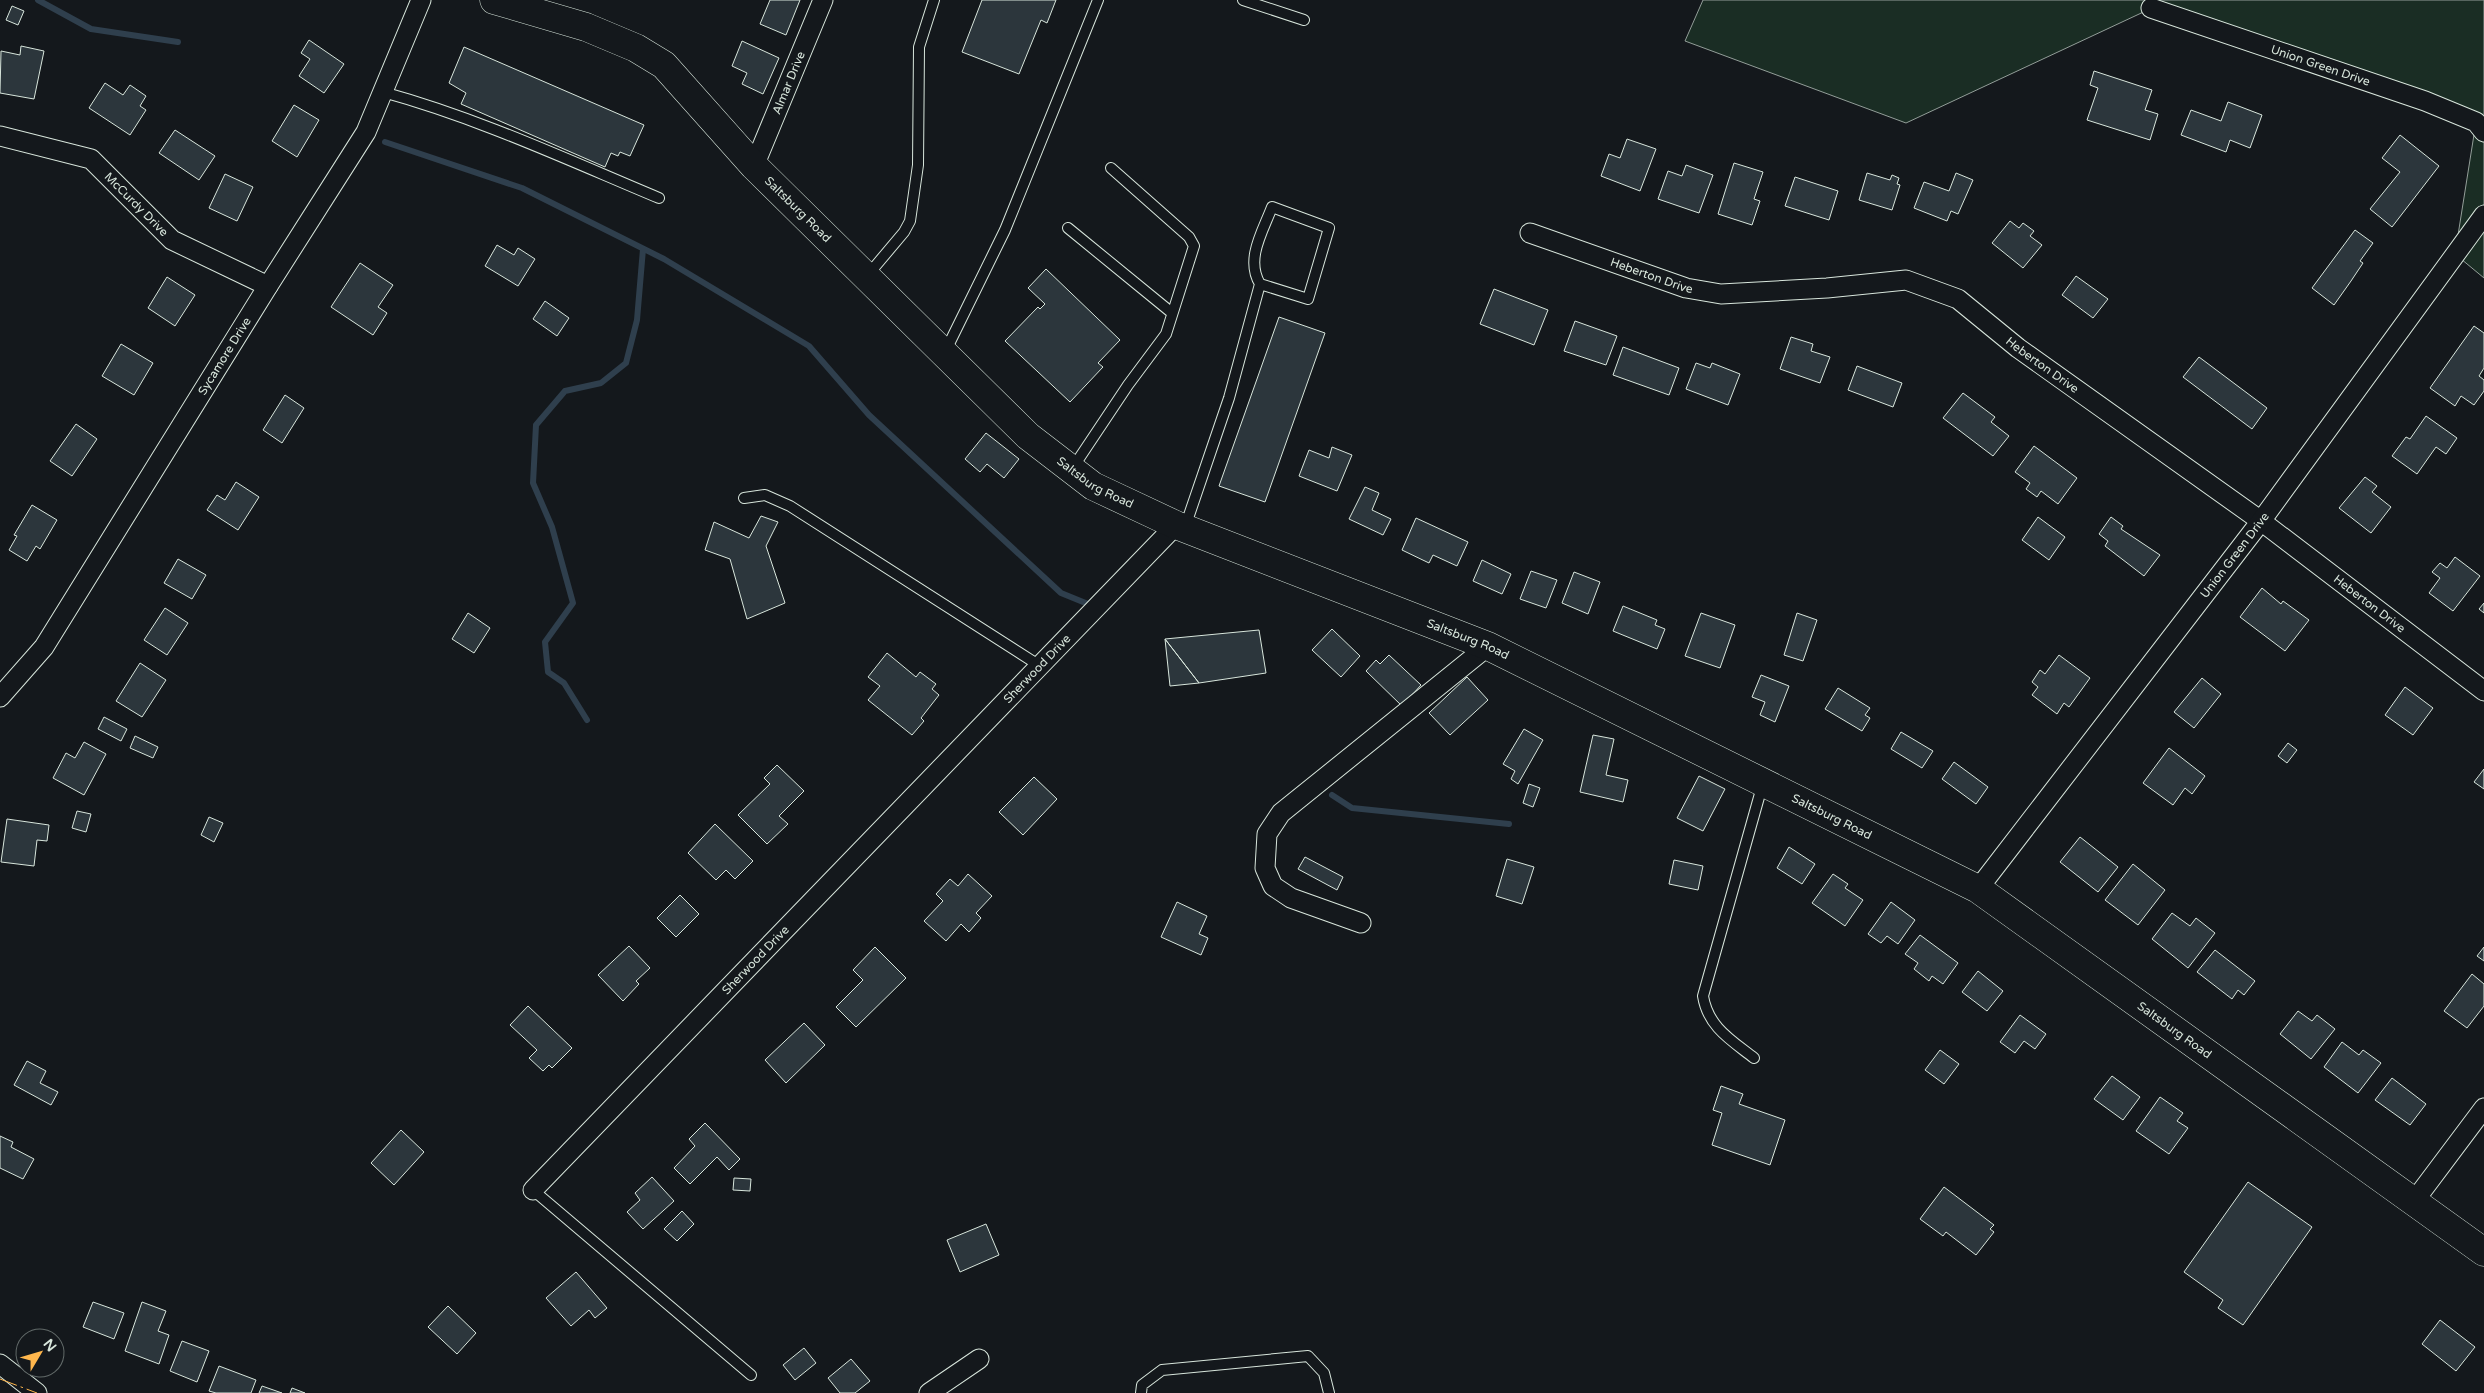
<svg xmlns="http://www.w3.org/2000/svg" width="2484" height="1393" viewBox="0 0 2484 1393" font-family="'Varela Round',sans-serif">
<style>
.green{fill:#1a2d24;stroke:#939e99}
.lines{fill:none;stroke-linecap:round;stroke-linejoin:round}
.stream{stroke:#2f3f4d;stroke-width:6}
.building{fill:#2c363c;stroke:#d8e6dc}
.lane-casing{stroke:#d8e6dc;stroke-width:12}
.street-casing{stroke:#d8e6dc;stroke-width:21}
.secondary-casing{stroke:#d8e6dc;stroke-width:29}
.lane{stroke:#14181c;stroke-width:10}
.street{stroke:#14181c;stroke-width:19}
.secondary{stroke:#14181c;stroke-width:28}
.power{stroke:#ffb74d;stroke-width:1;stroke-dasharray:18 4 2.5 4;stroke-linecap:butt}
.labels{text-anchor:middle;stroke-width:4;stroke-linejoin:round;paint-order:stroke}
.street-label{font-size:12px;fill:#d8e6dc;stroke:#14181c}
</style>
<rect width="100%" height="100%" fill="#14181c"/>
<path class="green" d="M1703 0H2484V278L2455 254 2476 122 2152 8 1906 123 1685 41Z"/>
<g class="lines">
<path class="stream" d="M38 0 91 29 178 42
M385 142 522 188 664 259 809 346 869 415 1061 593 1088 604
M587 720 564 683 548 672 545 642 573 603 552 527 533 483 536 425 565 391 601 383 626 363 637 320 643 249
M1332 795 1352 808 1509 824"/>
</g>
<path class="building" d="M770 0H800L786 35 760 24Z
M982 0H1056L1047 23 1041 20 1019 74 962 52Z
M12 6 24 11 18 25 6 20Z
M309 40 344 64 324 93 299 76 310 59 301 53Z
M742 41 779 58 763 94 742 84 747 73 732 66Z
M21 46 44 51 34 99 0 93 1 51 20 55Z
M464 47 644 125 630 156 620 152 618 156 611 153 605 167 461 104 466 93 449 83Z
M2094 71 2152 90 2145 110 2158 114 2150 140 2087 120 2098 88 2090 85Z
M105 83 123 95 130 85 146 96 140 106 146 110 130 135 89 108Z
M2228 102 2262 115 2250 148 2230 140 2226 152 2181 135 2191 110 2221 121Z
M294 105 319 120 297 157 272 141Z
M175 130 215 156 199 180 159 153Z
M2400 135 2439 166 2392 227 2370 209 2400 172 2382 158Z
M1627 139 1656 149 1640 191 1601 176 1609 154 1620 158Z
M1734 163 1763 172 1754 199 1760 201 1752 225 1718 214Z
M1686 165 1713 175 1699 213 1658 199 1668 171 1682 176Z
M1867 173 1890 180 1892 175 1899 178 1897 184 1900 185 1892 210 1859 200Z
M1956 173 1973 180 1958 214 1951 211 1947 221 1914 208 1924 182 1949 191Z
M225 174 253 187 237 221 209 208Z
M1795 177 1838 191 1829 220 1785 206Z
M2010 221 2019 228 2023 223 2034 231 2030 236 2042 245 2023 268 1992 243Z
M2355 230 2373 243 2360 261 2363 263 2351 281 2334 305 2312 288Z
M497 245 514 255 518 248 535 259 518 286 485 266Z
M360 263 393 285 378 307 387 313 373 335 331 307Z
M1046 269 1120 340 1098 363 1103 367 1070 402 1005 341 1038 307 1040 309 1045 304 1028 288Z
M2076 276 2108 299 2093 318 2062 295Z
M167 277 195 295 175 326 148 308Z
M1494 289 1548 310 1534 345 1480 324Z
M545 301 569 318 557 336 533 319Z
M1279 317 1325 333 1265 502 1219 486Z
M1575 321 1617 336 1606 365 1564 351Z
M2474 326 2484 333V368L2479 376 2484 380V391L2474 405 2461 396 2455 406 2430 388Z
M1791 337 1813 344 1811 351 1830 357 1820 383 1780 369Z
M121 344 153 363 134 395 102 376Z
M1623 347 1679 368 1669 395 1613 375Z
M2199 357 2267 408 2252 429 2183 377Z
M1696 363 1710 368 1712 363 1740 374 1728 405 1686 389Z
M1857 366 1902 383 1893 407 1848 390Z
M1963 393 1995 417 1991 422 2009 436 1993 456 1943 418Z
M285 395 304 408 282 443 263 430Z
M2426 416 2457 438 2446 454 2436 447 2417 474 2392 456 2406 437 2410 439Z
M76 424 97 439 72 476 50 461Z
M986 433 1019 459 1004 478 987 464 980 472 965 459Z
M2034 446 2077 478 2058 504 2041 491 2037 497 2026 489 2030 483 2015 472Z
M1332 447 1352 455 1337 491 1299 476 1309 450 1329 458Z
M2365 477 2377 486 2372 492 2391 507 2371 533 2339 508Z
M236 482 259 497 238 530 207 510 217 495 225 500Z
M1365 487 1379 493 1372 510 1391 519 1383 535 1349 519Z
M32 505 57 520 40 549 36 546 27 561 9 550 17 536 14 535Z
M761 516 778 522 766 546 785 603 747 619 730 559 705 550 714 522 749 538Z
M2038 517 2065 537 2049 560 2022 540Z
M2111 517 2123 526 2121 529 2160 555 2144 576 2105 546 2108 541 2099 534Z
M1416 518 1468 542 1457 566 1433 555 1429 563 1402 550Z
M2455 557 2480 576 2453 611 2429 593 2440 578 2432 572 2440 563 2447 568Z
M178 559 206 575 192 599 164 583Z
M1482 560 1511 574 1502 594 1473 581Z
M1531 571 1557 580 1546 608 1520 599Z
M1574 572 1600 582 1588 614 1562 603Z
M2262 588 2281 604 2283 601 2309 620 2285 651 2240 617Z
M2484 603V613L2479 609Z
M1623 606 1657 620 1655 625 1665 629 1657 649 1613 631Z
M165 608 188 623 167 655 144 640Z
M468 613 490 628 474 653 452 639Z
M1701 613 1735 625 1720 668 1685 656Z
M1797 613 1817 620 1803 661 1784 655Z
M1332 629 1360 656 1341 677 1312 650Z
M1259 630 1266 673 1199 683 1165 639Z
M1165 639 1199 683 1170 686Z
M887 653 916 677 920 672 936 684 932 689 939 695 921 718 924 721 912 735 868 700 880 686 868 677Z
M1389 655 1421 685 1402 706 1366 671 1376 660 1380 664Z
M2059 655 2090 678 2069 707 2064 703 2057 714 2032 695 2038 687 2032 682 2040 670 2045 674Z
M140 663 166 680 142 717 116 701Z
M1761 675 1789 686 1775 722 1760 715 1765 702 1752 697Z
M1467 677 1488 700 1450 735 1429 713Z
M2202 678 2221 694 2194 728 2174 712Z
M2405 687 2433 708 2413 735 2385 715Z
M1838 688 1870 708 1865 715 1870 718 1862 731 1825 709Z
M104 717 127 729 121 741 98 729Z
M1524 729 1543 740 1518 784 1511 779 1515 771 1503 764Z
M1901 732 1933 751 1922 768 1891 749Z
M1593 735 1614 739 1606 775 1628 780 1623 802 1580 792Z
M135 736 158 747 153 758 130 748Z
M84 742 106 754 84 795 53 778 66 753 75 758Z
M2288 743 2297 750 2287 763 2278 756Z
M2169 748 2205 776 2192 794 2185 788 2173 805 2143 783Z
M1954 762 1988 787 1976 804 1942 779Z
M777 765 804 791 779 816 788 824 767 844 738 815 770 784 764 778Z
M2484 769V789L2474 782Z
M1699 776 1725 789 1703 831 1677 818Z
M1034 777 1057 799 1023 835 999 812Z
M1529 784 1540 788 1533 807 1523 803Z
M77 811 91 814 86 832 72 828Z
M209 817 223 823 214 842 201 835Z
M7 819 49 825 47 841 37 840 34 866 1 862Z
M715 824 753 861 735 879 726 870 716 880 688 853Z
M2080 837 2118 867 2098 892 2060 862Z
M1789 847 1815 864 1802 884 1777 868Z
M1305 857 1343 877 1337 890 1298 869Z
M1507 859 1534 867 1522 904 1496 896Z
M1674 860 1703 866 1698 890 1669 884Z
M2133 864 2165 890 2138 925 2105 900Z
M968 874 992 896 976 913 981 918 969 932 961 924 946 941 924 921 943 901 936 894 950 879 958 886Z
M1833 874 1848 884 1845 888 1863 900 1845 926 1812 903Z
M680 895 699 914 676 937 657 918Z
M1177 902 1207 916 1199 934 1208 938 1201 955 1161 937Z
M1891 902 1915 920 1898 944 1887 936 1881 943 1868 934Z
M2172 913 2190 926 2196 918 2215 933 2188 968 2152 939Z
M1920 935 1958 963 1943 984 1932 976 1929 981 1914 969 1918 963 1905 954Z
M629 946 650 968 636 981 639 984 623 1001 598 975Z
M875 947 906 978 856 1027 836 1007 863 980 853 970Z
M2484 947V961L2477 956Z
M2215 950 2255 981 2244 995 2238 990 2232 999 2197 972Z
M1978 971 2003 991 1987 1011 1962 992Z
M2472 974 2484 984V1006L2467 1028 2444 1011Z
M528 1006 572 1048 552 1068 549 1065 543 1071 529 1058 537 1050 510 1025Z
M2298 1011 2312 1021 2317 1015 2335 1029 2311 1059 2280 1034Z
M2020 1015 2046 1034 2035 1049 2024 1041 2015 1053 2000 1042Z
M804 1023 825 1045 786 1083 765 1060Z
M2342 1042 2359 1055 2363 1050 2381 1063 2358 1093 2324 1067Z
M1940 1050 1959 1064 1944 1084 1925 1070Z
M27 1061 46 1071 40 1083 58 1092 51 1105 14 1085Z
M2112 1076 2140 1097 2123 1120 2094 1099Z
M2392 1078 2426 1104 2410 1125 2375 1100Z
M1721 1086 1743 1094 1739 1104 1785 1120 1770 1165 1712 1145 1722 1113 1713 1110Z
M2160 1097 2183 1113 2177 1121 2188 1128 2169 1154 2136 1131Z
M705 1123 740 1159 729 1170 717 1157 690 1184 674 1168 695 1146 689 1139Z
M401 1130 424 1152 394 1185 371 1163Z
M0 1136 13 1142 11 1147 34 1159 23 1179 0 1168Z
M652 1177 674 1201 643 1229 627 1212 640 1200 635 1193Z
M734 1178 751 1179 750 1191 733 1190Z
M2248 1182 2312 1227 2243 1325 2218 1308 2223 1300 2184 1272Z
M1944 1187 1994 1225 1990 1229 1994 1232 1976 1255 1946 1232 1943 1236 1920 1219Z
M682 1211 694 1224 677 1241 664 1229Z
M986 1224 999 1255 960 1272 947 1240Z
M576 1272 607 1308 595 1318 589 1310 571 1326 546 1298Z
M93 1302 124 1313 114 1339 83 1327Z
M142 1302 166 1311 158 1331 169 1335 159 1364 125 1351Z
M448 1306 476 1333 457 1354 428 1327Z
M2440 1320 2475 1347 2456 1371 2422 1344Z
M182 1341 209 1351 197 1382 170 1371Z
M804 1348 816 1363 795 1380 783 1365Z
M851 1359 870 1381 855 1393H840L828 1378Z
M219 1366 256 1380 251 1393H216L209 1391Z
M262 1386 282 1393H259Z
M292 1388 305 1393H290Z"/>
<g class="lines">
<defs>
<path id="lane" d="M1243 0 1304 20
M383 92C478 118 568 160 659 198
M1068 228 1172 313
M867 276 904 232 910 221 918 165 919 47 934 0
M945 352 1005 230 1098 0
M1072 469 1128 385 1166 334 1194 246 1189 237 1111 168
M744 498 765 495 790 506 1040 666
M1185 527 1229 398 1260 284C1245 259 1263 231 1272 207L1329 228 1308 299 1260 284
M1754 1058C1731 1040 1708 1027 1703 996L1763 783
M533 1190 751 1375
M1141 1393 1142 1385 1162 1370 1308 1356 1324 1373 1329 1393"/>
<g id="street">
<path id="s1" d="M2151 8 2425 101 2476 122 2484 132"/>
<path id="s2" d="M0 136 91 159 172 240 268 286"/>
<path id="s3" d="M754 166 823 0"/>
<path id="s4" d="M1530 233 1686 288 1721 294 1827 288 1906 280 1958 299 2018 348 2261 521 2484 691"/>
<path id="s5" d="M0 697 44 647 268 286 366 132 421 0"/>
<path id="s6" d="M1978 889 2261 521 2484 215"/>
<path d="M1361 923 1291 898 1273 886 1265 868 1267 834 1281 813 1488 646"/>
<path id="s7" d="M533 1190 1176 525"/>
<path d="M2415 1200 2484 1108"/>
<path d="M0 1364 37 1393"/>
<path d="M929 1393 979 1359"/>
</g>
<g id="secondary">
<path id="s8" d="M494 0 586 27 636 48 664 65 754 166 1028 436 1093 486 1176 525 1488 646 1978 889 2484 1252"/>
</g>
</defs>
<use href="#lane" class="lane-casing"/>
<use href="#street" class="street-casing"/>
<use href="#secondary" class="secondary-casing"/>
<use href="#lane" class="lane"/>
<use href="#street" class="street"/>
<use href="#secondary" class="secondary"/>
<path class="power" d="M0 1379 37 1393"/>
</g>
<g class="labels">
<g class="street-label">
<text dy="4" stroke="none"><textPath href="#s1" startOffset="179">Union Green Drive</textPath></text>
<text dy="4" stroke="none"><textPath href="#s3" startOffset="90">Almar Drive</textPath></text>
<text dy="4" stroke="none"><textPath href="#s2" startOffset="158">McCurdy Drive</textPath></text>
<text dy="4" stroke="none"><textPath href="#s8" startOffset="380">Saltsburg Road</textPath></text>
<text dy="4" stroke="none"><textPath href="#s4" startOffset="129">Heberton Drive</textPath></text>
<text dy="4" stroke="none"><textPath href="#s5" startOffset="409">Sycamore Drive</textPath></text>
<text dy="4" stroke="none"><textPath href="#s4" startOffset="549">Heberton Drive</textPath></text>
<text dy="4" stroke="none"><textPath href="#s8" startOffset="785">Saltsburg Road</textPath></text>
<text dy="4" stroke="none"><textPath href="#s6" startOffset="421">Union Green Drive</textPath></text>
<text dy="4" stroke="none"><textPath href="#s4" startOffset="954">Heberton Drive</textPath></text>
<text dy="4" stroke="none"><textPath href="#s8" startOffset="1190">Saltsburg Road</textPath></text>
<text dy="4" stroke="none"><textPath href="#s7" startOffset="725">Sherwood Drive</textPath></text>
<text dy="4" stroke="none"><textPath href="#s8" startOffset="1595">Saltsburg Road</textPath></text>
<text dy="4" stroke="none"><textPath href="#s7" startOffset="320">Sherwood Drive</textPath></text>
<text dy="4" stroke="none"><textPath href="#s8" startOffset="2000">Saltsburg Road</textPath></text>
</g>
</g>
<g transform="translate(40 1353) rotate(52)"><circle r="24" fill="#14181c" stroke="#626a69"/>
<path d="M0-4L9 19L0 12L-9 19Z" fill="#ffb74d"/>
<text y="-8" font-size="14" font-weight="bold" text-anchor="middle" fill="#d8e6dc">N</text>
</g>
</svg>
